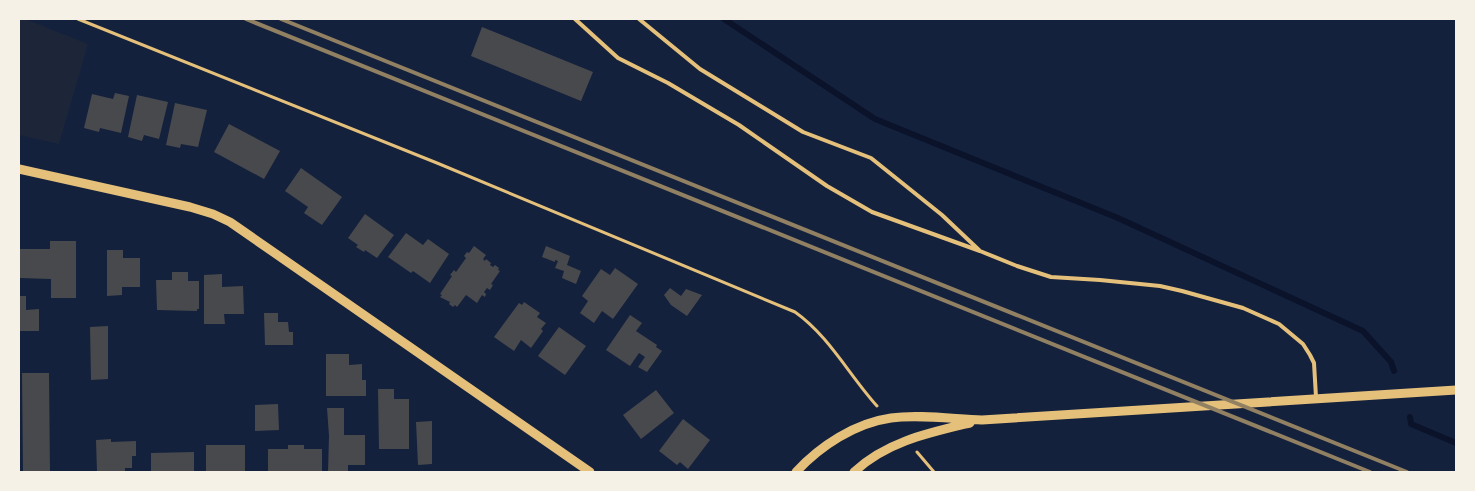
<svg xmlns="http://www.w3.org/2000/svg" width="1475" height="491" viewBox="0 0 1475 491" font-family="Helvetica,sans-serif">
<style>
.green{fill:#1d2539}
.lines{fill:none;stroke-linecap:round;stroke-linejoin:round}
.stream{stroke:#0b132b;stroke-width:6}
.building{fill:#48494c}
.path{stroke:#e5c07b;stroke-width:3}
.service{stroke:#e5c07b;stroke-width:4}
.tertiary{stroke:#e5c07b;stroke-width:9}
.rail{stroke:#918062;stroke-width:4}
</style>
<rect width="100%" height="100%" fill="#14213d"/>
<path class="green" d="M19 19H25L88 44 59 144 19 135Z"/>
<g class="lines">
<path class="stream" d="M724 19 875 119 1118 218 1363 331 1391 362 1394 371
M1410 417 1411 424 1456 443"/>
</g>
<path class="building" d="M482 27 593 72 581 101 471 56Z
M115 93 129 96 121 133 100 128 99 132 84 128 92 94 113 99Z
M137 95 168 102 159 139 144 135 142 141 128 137Z
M175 103 207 110 198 147 181 144 180 148 166 145Z
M229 124 280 151 264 179 214 152Z
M301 168 342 197 322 225 304 213 308 207 285 191Z
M365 214 394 235 377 258 365 250 364 252 356 247 358 245 348 238Z
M406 233 423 245 428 239 449 254 430 283 413 271 411 273 388 257Z
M50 241H76V298H51V279L20 278V249H50Z
M474 246 486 255 483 259 485 261 486 259 491 263 490 265 493 267 495 265 499 268 498 270 500 271 491 284 493 285 490 290 487 288 484 292 486 294 485 297 482 295 477 303 466 295 457 307 455 305 453 307 449 304 450 302 440 297 442 295 440 294 452 276 450 275 454 270 456 272 466 258 464 256 467 252 469 253Z
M546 246 570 256 567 265 581 271 576 284 562 278 564 271 555 268 558 261 555 260V262L542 257Z
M107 250H123V258H140V287H122V295L107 296Z
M615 268 638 284 613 319 602 311 594 323 580 313 588 301 582 296 601 269 610 275Z
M172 272H188V281H199V309H197V311L157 310 156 280H172Z
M222 274V287L243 286 244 314H224L225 324H204V275Z
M670 288 681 296 686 289 702 295 687 316 671 305 664 295Z
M19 296H26V310L39 309V331H19Z
M524 302 540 313 537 317 546 323 541 329 543 331 531 348 521 340 514 351 494 337 519 303 522 305Z
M264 313H278V322H288L289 332H293V345H265Z
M630 315 642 323 636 331 657 345 656 347 662 351 647 372 638 367 645 357 639 353 630 366 606 350Z
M108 326V379L91 380 90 327Z
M559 327 586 346 565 375 538 356Z
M326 354H349V365L362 364V380H366V396H326Z
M22 373H49L50 472H23Z
M378 389H394V399H409V449H379Z
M656 390 674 413 641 439 623 415Z
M278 404 279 430 255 431V405Z
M327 408H344V435H365V465H348V472H328L329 436Z
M683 419 710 440 688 469 680 462 677 465 659 451Z
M432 421V464L418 465 416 422Z
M111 439V442L136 441V456H132V468H125V472H97L96 440Z
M206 445H245V472H206Z
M288 445H304V449H322V472H268V449H288Z
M194 452V472H151V453Z"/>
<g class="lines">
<path class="path" d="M78 19 437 163 795 312C829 336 849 375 877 406
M917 452 934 472"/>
<path class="service" d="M575 19 618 58 668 83 739 125 827 186 872 212 980 251 1017 266 1051 277 1100 280 1160 286 1182 291 1243 308 1279 324 1303 344 1310 355 1314 363 1316 397
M639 19 700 69 803 132 871 158 942 215 979 250"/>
<path class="tertiary" d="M19 169 190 207 213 214 230 222 590 472
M796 472C820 446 855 423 891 418 918 414 954 419 982 420L1456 390
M854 472C886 442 928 433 970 423"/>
<path class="rail" d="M246 19 1370 472
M281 19 1407 472"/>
</g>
<rect width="1475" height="491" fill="none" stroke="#f6f1e7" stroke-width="40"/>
</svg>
